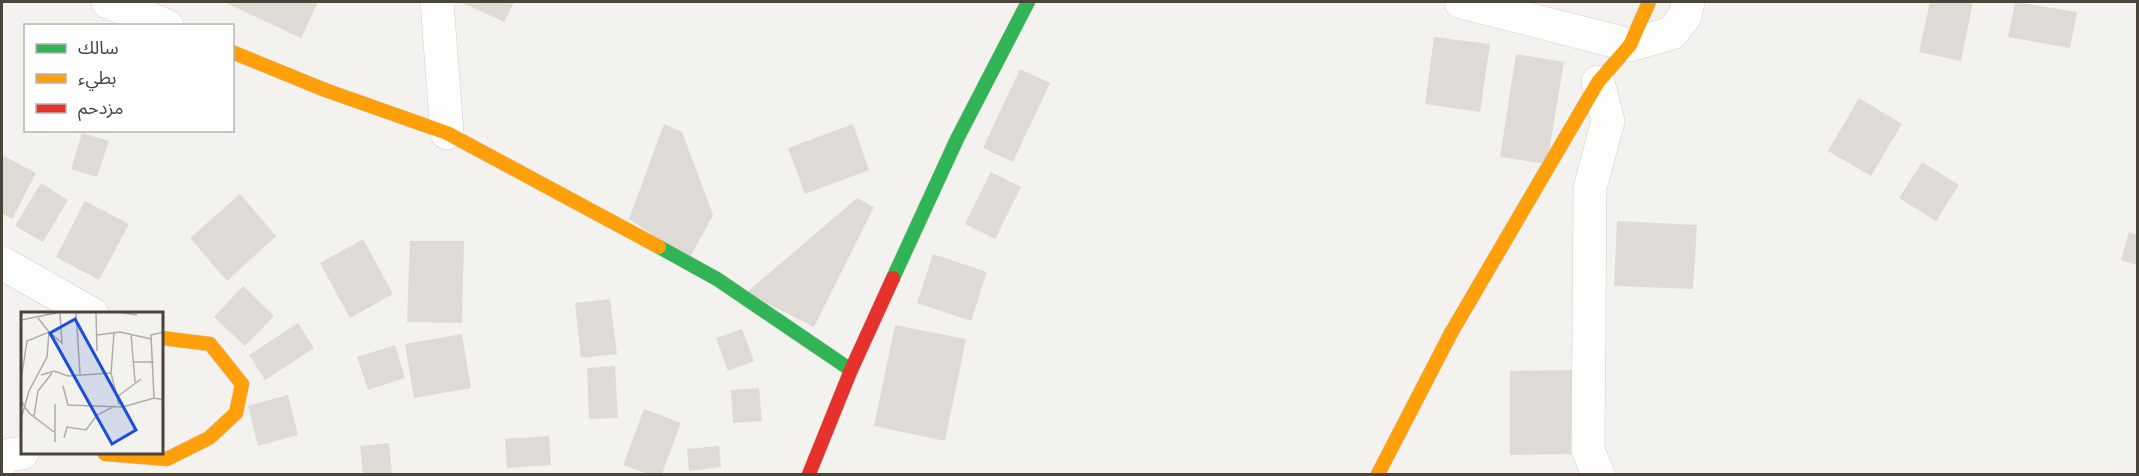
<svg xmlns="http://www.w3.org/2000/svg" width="2139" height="476" viewBox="0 0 2139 476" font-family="Roboto,'Noto Sans Arabic',sans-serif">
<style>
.building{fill:#dedbd6}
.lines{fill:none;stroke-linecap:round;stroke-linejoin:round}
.street-casing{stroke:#d2d0cb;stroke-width:34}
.fast-casing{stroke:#d3cfc5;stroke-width:15}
.slow-casing{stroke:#d3cfc5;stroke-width:15}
.jam-casing{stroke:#d3cfc5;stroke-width:15}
.street{stroke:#fdfdfc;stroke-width:33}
.fast{stroke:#30b455;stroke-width:14}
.slow{stroke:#ff9f0a;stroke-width:14}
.jam{stroke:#e5322d;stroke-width:14}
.inset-road{fill:none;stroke:#b0aca6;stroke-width:1.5}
.view{fill:#1d4ed8;fill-opacity:0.15;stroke:#1d4ed8;stroke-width:3}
.inset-edge{fill:none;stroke:#4b4439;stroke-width:3}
</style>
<rect width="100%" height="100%" fill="#f4f2ee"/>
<path class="building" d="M224 2H318L301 38Z
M461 2H514L504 22Z
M1930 2H1973L1961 61 1919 52Z
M2015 2 2077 12 2070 48 2008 37Z
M1434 37 1490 44 1480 112 1425 104Z
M1516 54 1564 62 1547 164 1500 157Z
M1020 69 1050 83 1013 162 983 148Z
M1859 98 1902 124 1871 176 1828 151Z
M664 124 682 132 713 215 689 259 629 219Z
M853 124 869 170 805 194 788 148Z
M82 133 109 141 97 177 71 169Z
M2 155 36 173 12 219 2 213Z
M1922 162 1959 185 1936 221 1899 198Z
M991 172 1021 187 995 239 965 224Z
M41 183 68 200 43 242 15 226Z
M240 194 276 236 227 281 190 238Z
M857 198 874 207 814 327 746 293Z
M85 201 129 224 99 280 56 257Z
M1617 221 1697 225 1693 289 1614 286Z
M2129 232 2138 235V265L2121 260Z
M363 239 393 294 350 318 320 263Z
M410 241H464L462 323 407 322Z
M933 254 987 272 971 321 917 303Z
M243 286 274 316 245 346 214 317Z
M610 299 617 354 581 358 575 303Z
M298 323 314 348 265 380 249 355Z
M895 325 966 339 945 441 874 426Z
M742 329 754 361 728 371 716 338Z
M462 334 471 388 414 398 405 344Z
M395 345 405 378 368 390 357 357Z
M615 366 618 418 589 419 587 368Z
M1575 370V454L1510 455V371Z
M759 388 762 421 733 423 731 390Z
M288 395 298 435 258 446 248 406Z
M644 409 681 423 662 474H648L623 465Z
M549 436 551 465 507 468 505 439Z
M389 443 392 474H363L360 446Z
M719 446 721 467 689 471 687 449Z"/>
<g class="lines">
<defs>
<path id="street" d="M108 2 167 26
M437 2 447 133
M1461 2 1630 45 1672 33 1685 16 1688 2
M2 263 92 314
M2 460 9 455 22 453
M1598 474 1588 450 1590 188 1608 121 1598 82"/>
<path id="fast" d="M659 247 717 279 851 370
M893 278 957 139 1028 2"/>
<path id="slow" d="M232 52 325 90 447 133 659 247
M105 454 167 459 209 438 236 413 242 384 210 344 162 338
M1378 474 1451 333 1598 82 1630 45 1649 2"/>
<path id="jam" d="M809 474 851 370 893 278"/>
</defs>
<use href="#street" class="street-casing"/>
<use href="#fast" class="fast-casing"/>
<use href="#slow" class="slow-casing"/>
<use href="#jam" class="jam-casing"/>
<use href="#street" class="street"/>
<use href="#fast" class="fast"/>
<use href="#slow" class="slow"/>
<use href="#jam" class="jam"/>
</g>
<g transform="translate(21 312)">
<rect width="142" height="142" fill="#f4f2ee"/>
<path class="inset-road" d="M55 0 59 62M75 0 76 39M98 0 116 3M0 8 40 0M93 21 90 61 98 93M110 22 114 70M76 23 99 20 130 27M112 50H133M20 63 33 59 47 64 90 61M0 68 6 29 28 20 41 31 39 2M42 74 47 93 102 95 133 86 143 88M96 85 120 67M133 86 130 23 143 20M0 89 8 101 33 120M34 92V130M13 104 17 79 31 61M0 107 8 79 26 45 28 20 17 6M43 126 46 115 65 118 76 103 94 94"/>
<path class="view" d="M54 7 115 118 91 132 29 21Z"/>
<rect width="142" height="142" class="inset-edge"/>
</g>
<rect width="2139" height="476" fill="none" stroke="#4b4439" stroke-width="6"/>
<rect x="24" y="24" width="210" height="108" fill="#ffffff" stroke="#b7b4b0" stroke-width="1.5"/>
<rect x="36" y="44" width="30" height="9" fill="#30b455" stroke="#b7b4b0" stroke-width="1.5"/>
<text x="78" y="54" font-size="18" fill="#4b4439">سالك</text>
<rect x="36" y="74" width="30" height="9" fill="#ff9f0a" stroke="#b7b4b0" stroke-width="1.5"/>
<text x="78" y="84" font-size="18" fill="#4b4439">بطيء</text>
<rect x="36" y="104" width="30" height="9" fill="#e5322d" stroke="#b7b4b0" stroke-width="1.5"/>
<text x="78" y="114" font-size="18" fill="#4b4439">مزدحم</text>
</svg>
